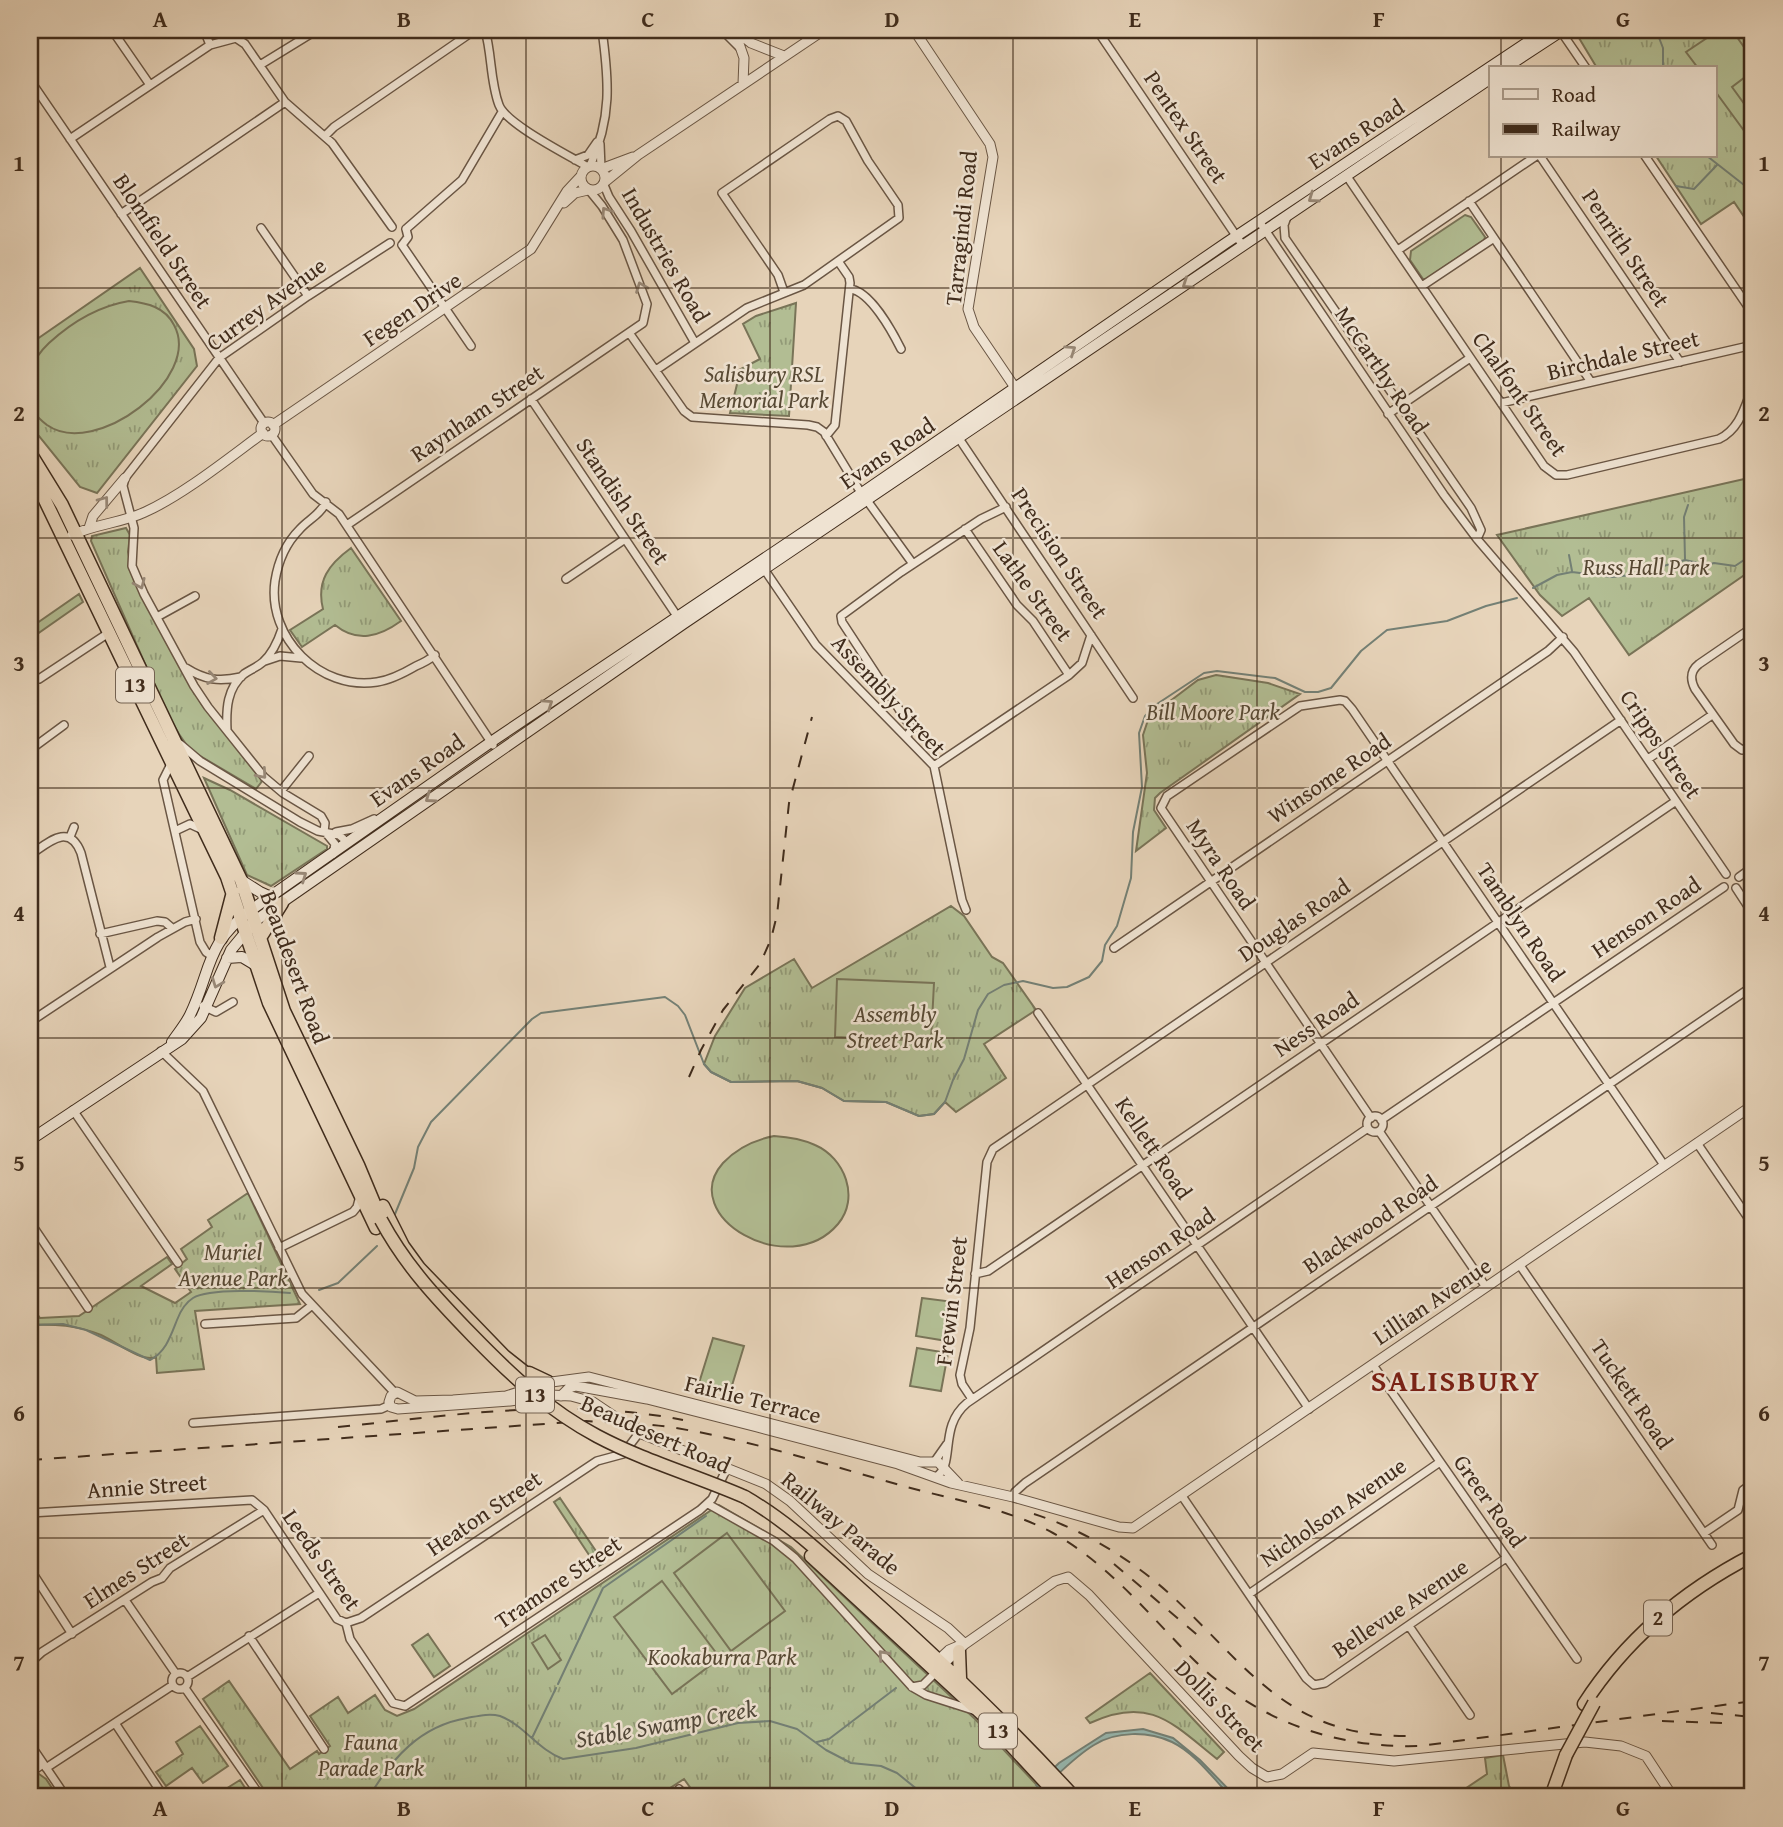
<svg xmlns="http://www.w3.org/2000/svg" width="1783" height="1827" viewBox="0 0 1783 1827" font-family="'Gentium Book Plus',serif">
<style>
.grass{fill:url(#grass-tufts);stroke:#797458;stroke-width:2}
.pitch{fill:#b2bd93;stroke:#797458;stroke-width:2}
.water{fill:#97b8b0;stroke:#748075;stroke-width:2}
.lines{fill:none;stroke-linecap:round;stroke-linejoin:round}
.stream{stroke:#748075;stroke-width:2}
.minor-casing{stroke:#6a5644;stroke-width:10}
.tertiary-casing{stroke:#6a5644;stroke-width:11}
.secondary-casing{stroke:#402c1c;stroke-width:12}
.trunk-casing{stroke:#402c1c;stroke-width:15}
.minor{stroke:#efe3d2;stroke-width:7}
.tertiary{stroke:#efe3d2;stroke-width:9}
.secondary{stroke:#efe3d2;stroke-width:10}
.trunk{stroke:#e7d4ba;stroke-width:12}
.rail{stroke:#402c1c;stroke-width:2;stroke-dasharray:12 12;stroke-linecap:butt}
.trunk-bridge-casing{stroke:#402c1c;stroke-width:15;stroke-linecap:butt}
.trunk-bridge{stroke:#e7d4ba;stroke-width:12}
.oneway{stroke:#988877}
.grid{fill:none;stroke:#402c1c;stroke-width:2;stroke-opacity:0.55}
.labels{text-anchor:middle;stroke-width:5;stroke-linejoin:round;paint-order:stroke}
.shield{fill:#efe3d2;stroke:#746353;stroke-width:2}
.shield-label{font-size:21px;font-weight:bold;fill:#402c1c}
.street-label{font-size:23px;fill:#402c1c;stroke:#efe3d2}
.park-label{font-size:23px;font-style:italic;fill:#574934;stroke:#efe3d2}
.water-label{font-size:24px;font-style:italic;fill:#51483a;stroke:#efe3d2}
.district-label{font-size:30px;font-weight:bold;letter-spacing:2px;fill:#7a1f14;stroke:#efe3d2}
.neatline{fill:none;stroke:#402c1c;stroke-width:2.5}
.grid-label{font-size:23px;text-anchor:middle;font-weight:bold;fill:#402c1c}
</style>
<defs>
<pattern id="grass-tufts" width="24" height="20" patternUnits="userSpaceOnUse" patternTransform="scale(1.75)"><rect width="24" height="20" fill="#b2bd93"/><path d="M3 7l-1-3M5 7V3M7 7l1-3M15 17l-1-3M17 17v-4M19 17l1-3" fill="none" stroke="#929a77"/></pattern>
</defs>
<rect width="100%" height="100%" fill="#e7d4ba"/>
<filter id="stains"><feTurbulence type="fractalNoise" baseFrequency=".00286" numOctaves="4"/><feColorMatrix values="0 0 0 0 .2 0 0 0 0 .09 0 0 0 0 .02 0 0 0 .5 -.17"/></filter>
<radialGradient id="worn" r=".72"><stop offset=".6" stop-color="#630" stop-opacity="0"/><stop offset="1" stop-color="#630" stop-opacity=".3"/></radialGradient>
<path class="grass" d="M1580 30H1753V230L1734 202 1701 224 1656 156H1715V68H1597L1576 33Z
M140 268 194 349 197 366 97 493 80 487 30 425V344Z
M796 303 789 416 730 413 739 376 737 371 760 359 743 324 756 316Z
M1753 477V569L1629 655 1589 598 1562 616 1540 595 1497 535Z
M126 528 130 535 128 552 134 580 182 670 202 705 263 780 256 789 190 750 179 734 167 714 91 541 92 536Z
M351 548 401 621C379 637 357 643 335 625L302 647 290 630 323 609C316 581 329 564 351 548Z
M79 594 83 602 30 639V628Z
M1216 675 1268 683 1300 694 1160 793 1155 798 1154 810 1166 828 1136 851 1147 773 1143 735 1149 717 1198 680Z
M204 778 230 790 327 846V849L271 886 247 875Z
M951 906 964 916 992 957 1003 963 1036 1010 984 1044 1006 1078 956 1112 945 1102 934 1114 919 1116 886 1102 844 1101 822 1088 797 1081 731 1082 711 1072 704 1064 715 1036 745 988 794 959 812 988Z
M248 1193 300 1304 195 1311 204 1369 157 1373 156 1357C142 1363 115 1341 101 1335 77 1325 55 1324 30 1325V1304L40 1318 79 1316 167 1257 172 1264 141 1286 175 1303 191 1292 175 1269 187 1259 181 1249 212 1227 208 1220Z
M560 1498 604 1563 597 1567 554 1502Z
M719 1505 791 1547 975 1719 1048 1797H697L684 1779 667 1790 671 1797H269L203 1699 229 1681 290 1769 317 1751 319 1754 330 1746 310 1716 338 1697 348 1713 375 1695 385 1710 397 1716 414 1709Z
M428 1634 450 1666 434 1677 412 1645Z
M1150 1673 1224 1752 1217 1759C1173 1724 1150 1695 1090 1723L1086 1718Z
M200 1726 228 1766 203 1783 192 1768 166 1786 156 1772 183 1754 176 1742Z
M1503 1755 1509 1786 1514 1794 1510 1797H1453L1487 1774 1485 1758Z
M39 1774 46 1779 58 1797H30V1778Z
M240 1780 251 1797H213Z"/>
<path class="pitch" d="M1719 30H1732L1753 60V71L1732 87 1753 116V143L1715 91V68H1698L1686 52Z
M1465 215 1471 217 1485 237 1484 240 1426 279H1423L1410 260 1411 251Z
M129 301C147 303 165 307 174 325 203 378 95 459 47 425 39 419 30 411 30 400 30 374 29 362 49 343 72 322 99 306 129 301Z
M837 979 934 983 931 1041 835 1037Z
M774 1136C789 1137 802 1139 815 1145 845 1158 860 1198 838 1224 789 1282 676 1216 723 1163 737 1148 754 1140 774 1136Z
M922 1298 954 1302 947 1341 916 1336Z
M713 1338 744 1346 730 1392 699 1383Z
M917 1348 948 1353 941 1391 910 1386Z
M727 1533 785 1611 731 1651 674 1573Z
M662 1581 720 1658 672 1694 614 1617Z
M545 1635 561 1660 548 1669 532 1643Z"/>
<path class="water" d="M1143 1729 1173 1738 1200 1760 1236 1797H1231C1214 1779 1195 1753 1172 1742 1148 1731 1116 1731 1094 1745 1074 1757 1058 1775 1041 1790L1036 1785 1059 1763 1106 1733Z"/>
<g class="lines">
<path class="stream" d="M1656 30 1663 48V68
M1707 156 1753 192
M1676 186 1694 189 1717 165
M1569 555 1572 571
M1685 559 1684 517 1688 505
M1533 588 1557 575 1572 572 1612 577 1643 574 1649 570 1685 560 1707 565 1714 563 1735 566 1753 554
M395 1214 414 1168 418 1147 431 1122 532 1019 541 1013 665 997 678 1006 685 1015 704 1064 711 1072 731 1082 797 1081 822 1088 844 1101 886 1102 919 1116 934 1114 945 1102 953 1080 964 1059 978 1010 988 994 1004 985 1023 981 1053 988 1067 987 1089 977 1102 961 1105 945 1117 926 1131 878 1133 832 1142 787 1139 733 1145 716 1157 704 1204 673 1217 671 1275 678 1305 692H1318L1331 688 1361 651 1387 630 1447 621 1486 606 1517 598
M319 1290 338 1283 377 1246
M30 1325 63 1324 86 1330 150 1360C166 1352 171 1335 177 1320 180 1312 185 1303 193 1298 209 1288 269 1291 290 1293
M558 1684 603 1588 706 1516
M532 1738 556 1688
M817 1742 829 1739 896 1688
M918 1790 925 1797
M369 1797C392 1758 420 1726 467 1718 478 1716 489 1713 500 1716 524 1725 538 1750 563 1759L636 1748 738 1723 770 1721 797 1729 826 1750 851 1763 881 1766 897 1773 918 1790 967 1796 980 1795 996 1789 1011 1792 1037 1789"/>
<defs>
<path id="minor" d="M112 30 150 85
M204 30 210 45
M485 30C492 54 490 81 499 105 506 124 568 155 588 167
M722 30 739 47
M1097 30 1243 246
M1560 30 1586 68
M260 65 317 30
M30 80 264 423
M325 136 334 127 475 30
M70 139 210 45 236 38 245 44 285 102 332 143 392 227
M600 144 601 168
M1540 156 1680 362
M1645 156 1753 314
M575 160 588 155 597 142
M590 166C612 118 609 81 602 30
M1346 175 1544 466 1556 475H1567L1719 439C1740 429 1745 406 1753 386
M604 185 609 197 631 231 695 343
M1469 201 1591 382
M121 214 285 102
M1287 217 1284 225 1285 238 1471 508 1481 530 1477 539
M1259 221 1444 495 1477 539 1574 652 1726 874
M261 228 308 296
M406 229 462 180 502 112
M402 245 471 346
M402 245 408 237 406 229
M1398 250 1536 156
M1422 286 1494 238
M850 289C870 291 892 331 901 349
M630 334 684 411 692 417 808 425 817 427 824 432 858 488 913 564
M656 370 747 308 804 285 899 218 898 205 868 161 846 121 838 116 830 119 722 193 778 275 784 292
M531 399 679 619
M1501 403 1753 345
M1388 414 1470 358
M271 434 313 494 339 514 493 745
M956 434 1133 698
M826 436 835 425 850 283 849 277 838 261
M326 502C320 515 309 519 300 529 286 543 278 562 275 581 267 638 320 691 377 682 391 680 404 673 416 666 423 663 429 660 435 655
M347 525 643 323 647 304 623 240 602 206 589 190
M965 529 1017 605 1033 621 1069 675
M762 566 816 645 934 766 962 900 966 910
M566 579 625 539
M157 617 195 596
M1753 627 1699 664C1690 671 1690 679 1695 689L1734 744 1742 750 1753 745
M265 661 280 656 301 658
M186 668C205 680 219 682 241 677
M39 679 110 632
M227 730C226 709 227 688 244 674 250 670 257 667 263 662 273 653 278 641 282 629
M906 737 912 729 910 726 842 622 841 616 901 572 981 519 1006 507
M180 744 200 761 300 822 318 831 339 835 348 843
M30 750 64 725
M1648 759 1712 715
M172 762 163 780 200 942 206 952 212 956
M934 766 1069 675 1082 663 1091 635
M281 791 309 756
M175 831 190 824 203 830
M324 832 325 823 321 816 283 793 264 777 208 707 194 686 144 594 132 566 134 528 123 486 125 478 219 358 308 296 390 243
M336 832 352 829 374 819
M326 833 335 844 333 854
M70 837 74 827
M30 855C48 843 69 822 81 853L110 967
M1739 877 1753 867
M1736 888 1753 914
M100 934 157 921 165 922 172 928
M1114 948 1548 651 1563 637
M203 1006 216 1012 233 1002
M1038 1013 1309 1409
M30 1022 158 937 185 922 196 919
M161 1051 203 1091 302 1294 395 1393
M73 1110 178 1263
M1367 1124a8 8 0 1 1 16 0a8 8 0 1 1-16 0Z
M1371 1118 1161 808 1167 796 1294 710 1300 706 1340 700 1345 701 1352 709 1664 1165
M1381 1120 1724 887
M1379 1131 1486 1287
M1697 1143 1753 1225
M30 1222 88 1308
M279 1248 353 1212 357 1207 360 1196
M1519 1264 1712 1545
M975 1274 988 1271 1676 801
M205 1324 296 1318 311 1306
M1373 1365 1577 1659
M972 1399 962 1384 960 1375 970 1328 987 1162 993 1149 1621 720
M193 1423 381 1409 390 1405
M935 1461 947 1444
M936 1477C956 1464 938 1427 967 1403L1368 1128
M1182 1496 1306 1678 1314 1685 1325 1683 1506 1558
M1013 1497 1015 1492 1025 1483 1753 986
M708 1504 774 1541 795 1558 912 1687 926 1695 973 1710
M30 1513 252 1500 264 1510 337 1619 346 1623 350 1639 393 1703 405 1706 700 1510 712 1499 727 1468
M1704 1533 1738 1510 1743 1490 1753 1483
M30 1569 72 1634
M1249 1594 1440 1462
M125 1600 176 1674
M346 1623 361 1618 597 1461 623 1454 639 1433
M1409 1626 1470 1715
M249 1636 324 1749
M30 1663 42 1652 152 1582 162 1578 170 1568 264 1510
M172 1681a8 8 0 1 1 16 0a8 8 0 1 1-16 0Z
M187 1677 319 1593
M912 1687 923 1685 936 1672
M185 1688 261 1797
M115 1723 164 1797
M30 1744 66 1797
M46 1768 173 1685
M30 1773 43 1764
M679 1789 685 1797"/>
<path id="tertiary" d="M735 30 751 43 784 56
M914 30 990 144 993 157 968 309 974 327 1018 392
M735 32 744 58 743 84
M581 178a12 12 0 1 1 24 0a12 12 0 1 1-24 0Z
M601 169 633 157
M606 181 638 155 824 30
M564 203 575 193 588 190
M261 429a7 7 0 1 1 14 0a7 7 0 1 1-14 0Z
M273 425 531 249 567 191 581 176
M30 502 44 492
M89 528 93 516 125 478
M72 535C95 524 122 523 145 512 183 495 229 458 263 433
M544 1383 589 1377 920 1462H938L958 1483
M531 1388 506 1396 453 1400 415 1401 397 1392 391 1396 389 1402 391 1407 398 1409 510 1401 551 1395 571 1396 593 1402 639 1433 766 1484 790 1501 868 1574 948 1628 965 1644
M561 1396 569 1388 576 1386 647 1399 757 1427 898 1464 951 1483 1013 1497 1119 1527 1133 1528 1753 1105
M935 1663 949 1650 963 1644
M940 1667 965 1644 1055 1581 1068 1577 1089 1595 1239 1756 1252 1768 1267 1777 1282 1774 1313 1753 1394 1761 1585 1742 1621 1746 1646 1756 1673 1797"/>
<path id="secondary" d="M1505 68 1563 30
M241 880 260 892 271 897
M227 958 242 957 257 966
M172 1042C178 1033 185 1025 190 1015 212 969 205 944 251 910L491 742 862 493 1226 243 1546 30
M30 1140 182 1039 201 1018 231 950 255 921 683 624 1491 78"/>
<path id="trunk" d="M30 453 62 505 241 880 284 1011 358 1165 381 1220
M30 475 42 494 227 877 269 1003 376 1228
M221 938 233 892
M260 938 282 903
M383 1206 403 1246 419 1268 504 1356 528 1375 538 1397
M529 1373 548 1382
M745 1497C790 1523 827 1559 865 1593 938 1658 1008 1725 1074 1797
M811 1556 981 1713 1059 1797
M959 1651 960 1678
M1584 1704C1626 1639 1685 1590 1753 1555
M1551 1797 1566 1755"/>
</defs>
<use href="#minor" class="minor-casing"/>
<use href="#tertiary" class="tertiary-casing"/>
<use href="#secondary" class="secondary-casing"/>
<use href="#trunk" class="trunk-casing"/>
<use href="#minor" class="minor"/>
<use href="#tertiary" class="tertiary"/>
<use href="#secondary" class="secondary"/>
<use href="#trunk" class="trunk"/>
<path class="rail" d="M689 1077 701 1050 723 1010 760 964 771 939 777 915 789 803 812 717
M338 1427C455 1415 566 1397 683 1420
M30 1460 586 1421C616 1423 646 1423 676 1428 754 1441 831 1466 907 1487 955 1500 1009 1509 1053 1533 1110 1565 1149 1615 1194 1660 1255 1720 1336 1749 1420 1746L1753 1701
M1034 1514C1084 1530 1132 1560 1171 1595 1249 1668 1289 1738 1410 1736
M1114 1564 1202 1639
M1711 1713 1753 1717
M1662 1721 1725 1723"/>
<defs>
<path id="trunk-bridge" d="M381 1220C405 1265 437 1299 473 1336 511 1375 548 1410 597 1436 644 1461 697 1476 745 1497
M1566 1755 1594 1703"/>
</defs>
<use href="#trunk-bridge" class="trunk-bridge-casing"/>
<use href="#trunk-bridge" class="trunk-bridge"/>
</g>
<defs><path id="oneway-chevron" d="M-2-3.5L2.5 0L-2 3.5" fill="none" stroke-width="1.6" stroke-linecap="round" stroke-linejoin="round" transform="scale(1.75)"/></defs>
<g class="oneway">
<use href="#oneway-chevron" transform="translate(1313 198) rotate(145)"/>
<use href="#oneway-chevron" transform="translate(606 212) rotate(-124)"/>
<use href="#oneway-chevron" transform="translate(1187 284) rotate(146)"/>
<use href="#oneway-chevron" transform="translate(641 287) rotate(-111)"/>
<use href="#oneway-chevron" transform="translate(1071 350) rotate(-34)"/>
<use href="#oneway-chevron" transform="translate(104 501) rotate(-53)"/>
<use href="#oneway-chevron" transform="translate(140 584) rotate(66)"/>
<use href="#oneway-chevron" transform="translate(212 678) rotate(8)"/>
<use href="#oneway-chevron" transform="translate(548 704) rotate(-34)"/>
<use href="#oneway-chevron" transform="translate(262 774) rotate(49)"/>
<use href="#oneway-chevron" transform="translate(430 798) rotate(145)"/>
<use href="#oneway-chevron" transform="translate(302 876) rotate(-35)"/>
<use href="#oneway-chevron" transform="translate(217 983) rotate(111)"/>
<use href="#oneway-chevron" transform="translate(883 1655) rotate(-132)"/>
</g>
<path class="grid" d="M282 30V1797M526 30V1797M770 30V1797M1013 30V1797M1257 30V1797M1501 30V68M1501 156V1797M30 288H1753M30 538H1753M30 788H1753M30 1038H1753M30 1288H1753M30 1538H1753"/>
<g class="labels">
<g class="shield">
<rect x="116" y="667.5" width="38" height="35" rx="5"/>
<rect x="516" y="1377.5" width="38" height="35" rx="5"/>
<rect x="1644" y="1600.5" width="28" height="35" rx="5"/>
<rect x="979" y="1713.5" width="38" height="35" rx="5"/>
</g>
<g class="shield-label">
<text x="135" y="692">13</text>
<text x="535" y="1402">13</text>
<text x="1658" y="1625">2</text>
<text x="998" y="1738">13</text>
</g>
<g class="street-label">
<text transform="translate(1186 127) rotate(56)" y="8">Pentex Street</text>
<text transform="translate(1356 134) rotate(-33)" y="8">Evans Road</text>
<text transform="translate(961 228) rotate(-84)" y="8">Tarragindi Road</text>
<text transform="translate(163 241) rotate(56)" y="8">Blomfield Street</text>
<text transform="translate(1626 248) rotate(56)" y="8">Penrith Street</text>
<text transform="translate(666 255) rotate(60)" y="8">Industries Road</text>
<text transform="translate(266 304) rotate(-36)" y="8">Currey Avenue</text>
<text transform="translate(412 309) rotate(-34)" y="8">Fegen Drive</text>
<text transform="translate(1623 355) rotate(-13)" y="8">Birchdale Street</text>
<text transform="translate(1382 370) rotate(56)" y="8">McCarthy Road</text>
<text transform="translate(1520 394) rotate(55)" y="8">Chalfont Street</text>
<text transform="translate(477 413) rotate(-34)" y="8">Raynham Street</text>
<text transform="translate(887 453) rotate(-34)" y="8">Evans Road</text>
<text transform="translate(623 501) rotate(56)" y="8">Standish Street</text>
<text transform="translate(1060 553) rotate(56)" y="8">Precision Street</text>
<text transform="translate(1033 591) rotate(54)" y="8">Lathe Street</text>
<text transform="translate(889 695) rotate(47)" y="8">Assembly Street</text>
<text transform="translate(1661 744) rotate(56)" y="8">Cripps Street</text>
<text transform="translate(417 770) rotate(-35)" y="8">Evans Road</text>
<text transform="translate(1329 778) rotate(-34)" y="8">Winsome Road</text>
<text transform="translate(1221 864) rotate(56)" y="8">Myra Road</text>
<text transform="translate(1646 917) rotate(-34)" y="8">Henson Road</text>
<text transform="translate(1294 920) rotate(-34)" y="8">Douglas Road</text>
<text transform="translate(1521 922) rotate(56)" y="8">Tamblyn Road</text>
<text transform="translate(295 967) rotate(70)" y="8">Beaudesert Road</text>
<text transform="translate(1316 1024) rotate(-34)" y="8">Ness Road</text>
<text transform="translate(1154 1148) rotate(56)" y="8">Kellett Road</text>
<text transform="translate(1370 1224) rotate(-34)" y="8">Blackwood Road</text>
<text transform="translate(1160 1248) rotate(-34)" y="8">Henson Road</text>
<text transform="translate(951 1301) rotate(-83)" y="8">Frewin Street</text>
<text transform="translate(1432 1301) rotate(-34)" y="8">Lillian Avenue</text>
<text transform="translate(1632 1394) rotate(56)" y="8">Tuckett Road</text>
<text transform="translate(753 1399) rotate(14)" y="8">Fairlie Terrace</text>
<text transform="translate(656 1434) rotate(24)" y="8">Beaudesert Road</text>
<text transform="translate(147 1486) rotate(-4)" y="8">Annie Street</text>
<text transform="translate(1490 1501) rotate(55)" y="8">Greer Road</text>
<text transform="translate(1333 1512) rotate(-35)" y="8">Nicholson Avenue</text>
<text transform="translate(484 1513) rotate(-34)" y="8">Heaton Street</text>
<text transform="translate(841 1523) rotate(40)" y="8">Railway Parade</text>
<text transform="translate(322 1560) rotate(55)" y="8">Leeds Street</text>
<text transform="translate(136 1570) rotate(-33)" y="8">Elmes Street</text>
<text transform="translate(558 1582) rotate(-34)" y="8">Tramore Street</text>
<text transform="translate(1400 1608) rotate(-34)" y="8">Bellevue Avenue</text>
<text transform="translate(1220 1706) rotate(46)" y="8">Dollis Street</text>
</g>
<g class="park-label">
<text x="764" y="382">Salisbury RSL<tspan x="764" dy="26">Memorial Park</tspan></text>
<text x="1646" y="575">Russ Hall Park</text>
<text x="1213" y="720">Bill Moore Park</text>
<text x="895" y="1022">Assembly<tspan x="895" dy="26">Street Park</tspan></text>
<text x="233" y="1260">Muriel<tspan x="233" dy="26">Avenue Park</tspan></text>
<text x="722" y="1665">Kookaburra Park</text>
<text x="371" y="1750">Fauna<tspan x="371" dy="26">Parade Park</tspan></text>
</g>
<g class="water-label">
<text transform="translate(666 1724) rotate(-10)" y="8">Stable Swamp Creek</text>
</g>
<g class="district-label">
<text x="1456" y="1391">SALISBURY</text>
</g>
</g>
<rect width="1783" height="1827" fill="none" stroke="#e7d4ba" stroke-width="77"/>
<rect x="1489" y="66" width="228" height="91" fill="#efe3d2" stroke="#a99a89" stroke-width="2"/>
<rect x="1503" y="89" width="35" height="10" fill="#efe3d2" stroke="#a99a89" stroke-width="2"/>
<text x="1552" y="102" font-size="21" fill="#402c1c">Road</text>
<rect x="1503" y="124" width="35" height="10" fill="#402c1c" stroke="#a99a89" stroke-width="2"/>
<text x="1552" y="136" font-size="21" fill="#402c1c">Railway</text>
<rect x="38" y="38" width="1706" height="1750" class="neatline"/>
<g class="grid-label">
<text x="160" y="27">A</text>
<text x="404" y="27">B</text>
<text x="648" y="27">C</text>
<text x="892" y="27">D</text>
<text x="1135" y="27">E</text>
<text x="1379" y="27">F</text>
<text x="1623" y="27">G</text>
<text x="19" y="171">1</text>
<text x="1764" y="171">1</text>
<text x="19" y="421">2</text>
<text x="1764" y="421">2</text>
<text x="19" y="671">3</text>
<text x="1764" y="671">3</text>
<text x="19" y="921">4</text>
<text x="1764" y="921">4</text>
<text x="19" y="1171">5</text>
<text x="1764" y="1171">5</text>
<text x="19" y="1421">6</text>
<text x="1764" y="1421">6</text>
<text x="19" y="1671">7</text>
<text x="1764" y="1671">7</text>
<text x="160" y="1816">A</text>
<text x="404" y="1816">B</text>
<text x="648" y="1816">C</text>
<text x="892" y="1816">D</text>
<text x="1135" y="1816">E</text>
<text x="1379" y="1816">F</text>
<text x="1623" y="1816">G</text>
</g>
<rect width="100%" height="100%" filter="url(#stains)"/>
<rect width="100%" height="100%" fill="url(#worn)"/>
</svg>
